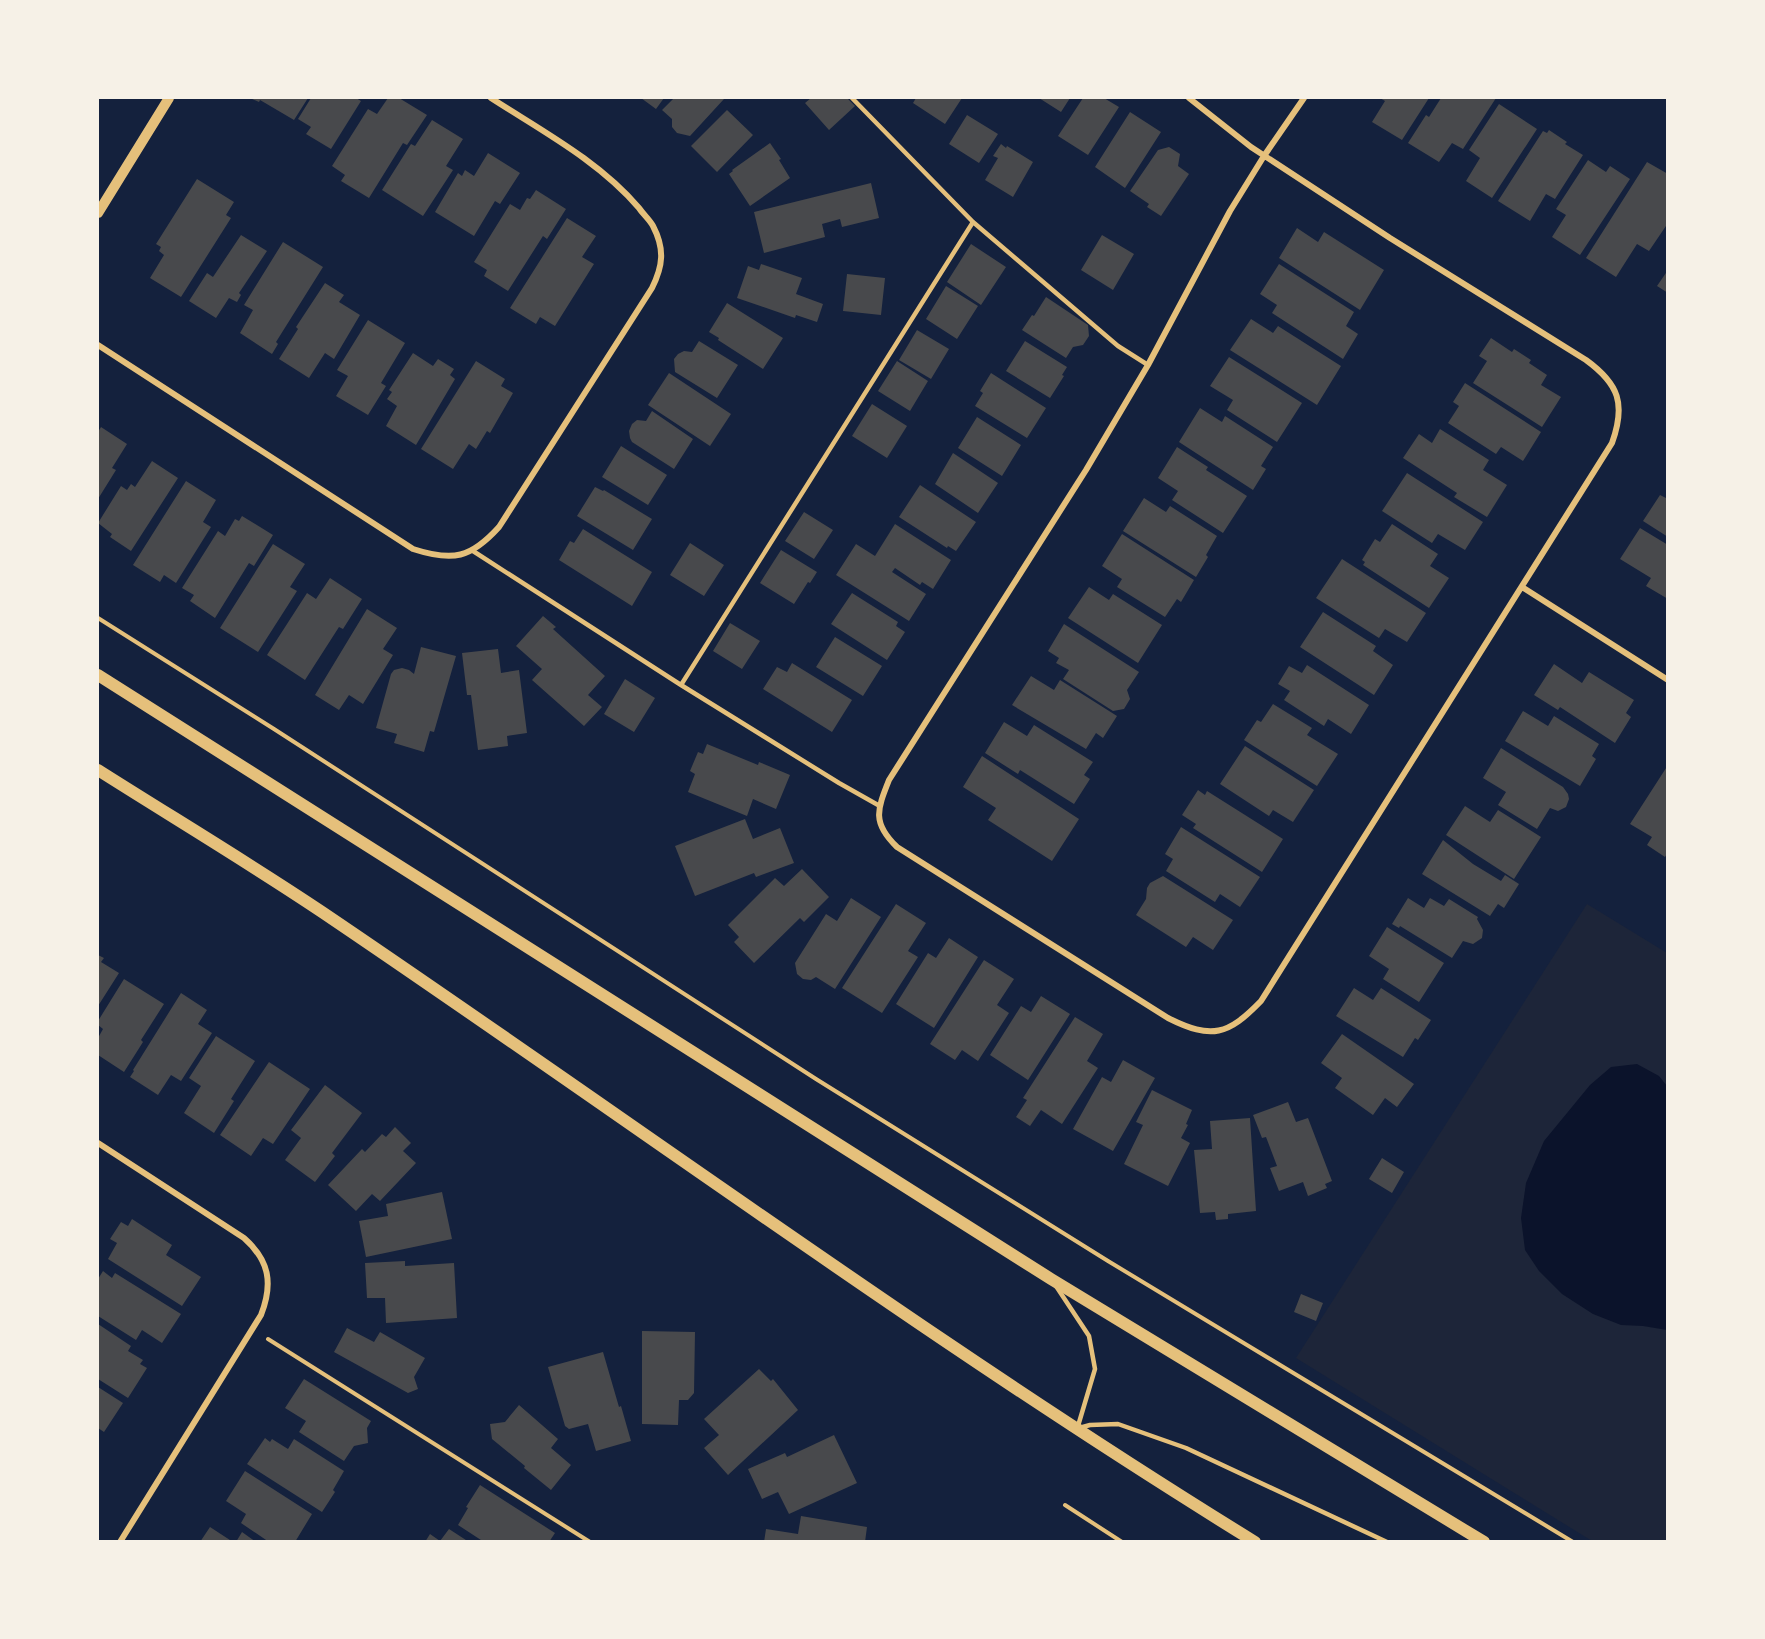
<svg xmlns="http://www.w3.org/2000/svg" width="1765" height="1639" viewBox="0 0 1765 1639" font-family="'Roboto Condensed',sans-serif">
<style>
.green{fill:#1d2539}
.water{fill:#0b132b}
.building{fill:#48494c}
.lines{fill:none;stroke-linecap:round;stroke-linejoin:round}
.path{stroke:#e5c07b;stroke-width:4}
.service{stroke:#e5c07b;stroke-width:4.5}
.minor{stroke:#e5c07b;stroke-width:6}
.tertiary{stroke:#e5c07b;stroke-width:10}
.secondary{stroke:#e5c07b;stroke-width:12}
</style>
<rect width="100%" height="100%" fill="#14213d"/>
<path class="green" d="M1587 904 1667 953V1541H1592L1296 1358Z"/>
<path class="water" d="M1637 1064 1659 1076 1667 1086V1330L1643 1326 1621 1325 1593 1314 1562 1294 1539 1271 1525 1250 1521 1218 1526 1183 1544 1141 1590 1085 1611 1067Z"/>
<path class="building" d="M250 98H308L294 120 260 100 259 102Z
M311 98H356L361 101 331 149 306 134 311 127 298 119Z
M388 98H399L427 115 407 145 403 143 369 198 341 181 345 175 332 166 368 109 377 114Z
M641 98H664L656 109Z
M674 98H723L724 99 690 136 677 133 672 127V119L662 110Z
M811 98H847L855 106 829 130 805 103Z
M916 98H962L945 124 913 103Z
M1039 98H1070L1061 112Z
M1083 98H1104L1119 107 1088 155 1058 136Z
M1380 98H1429L1402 140 1372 122 1385 101Z
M1441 98H1496L1463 149 1452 143 1439 162 1408 143 1426 115 1429 117Z
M1499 104 1537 129 1492 198 1466 181 1480 158 1469 150Z
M727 110 753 135 717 172 691 146Z
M1130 112 1161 132 1125 188 1095 167Z
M967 115 998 134 979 163 949 144Z
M432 120 463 139 446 166 453 170 423 216 382 190 411 144 415 146Z
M1549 130 1567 142 1565 144 1583 155 1555 199 1546 194 1530 221 1498 201 1543 131 1547 133Z
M770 143 781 159 779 160 790 178 750 206 729 174 733 171 732 170Z
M1001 144 1006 148 1007 146 1033 162 1013 197 985 180 998 158 993 156Z
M1169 147 1180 154 1178 166 1189 174 1161 216 1147 207 1149 204 1130 191 1158 150Z
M488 153 520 173 500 204 495 201 474 236 435 212 458 173 462 176 465 170 474 176Z
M1588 160 1606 172 1610 166 1630 179 1580 255 1552 237 1566 215 1556 209Z
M1647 162 1668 174V223L1649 251 1637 244 1616 277 1586 258Z
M197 179 234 202 226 215 231 218 181 297 150 278 164 255 159 251 161 247 156 244Z
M871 183 879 218 842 227 840 219 822 224 825 237 764 253 754 212Z
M536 190 566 209 547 239 543 236 508 291 484 276 487 270 474 262 510 204 520 210 527 198 530 199Z
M567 218 596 236 582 257 594 264 555 326 540 317 536 324 510 308Z
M1297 228 1318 242 1324 232 1384 270 1360 310 1279 258Z
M241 235 267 251 239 293 241 295 237 302 229 298 216 318 189 301 207 273 213 277Z
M1102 235 1134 254 1113 290 1081 270Z
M283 242 323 267 276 342 278 344 272 354 240 333 253 310 244 305Z
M971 244 1006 267 981 305 947 282Z
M761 264 802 278 796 294 823 304 817 322 796 315 795 318 737 298 748 266 759 270Z
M1279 264 1354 312 1346 326 1358 334 1343 359 1272 313 1277 305 1260 294Z
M1668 270V293L1657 286Z
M847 274 885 278 881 315 843 311Z
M325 283 344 295 339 302 360 315 334 359 325 353 309 378 279 359 298 329 296 327Z
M946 286 978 306 957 339 926 319Z
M1046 297 1088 325 1089 336 1083 345 1073 347 1066 358 1022 330 1032 315 1034 316Z
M727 303 783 338 763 369 718 340 719 338 709 332Z
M1251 319 1273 333 1278 326 1341 366 1317 405 1230 350Z
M368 320 405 343 381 383 386 386 368 415 336 396 348 376 337 370Z
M917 330 949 349 931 379 899 360Z
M1491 338 1512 352 1514 349 1531 360 1529 363 1547 375 1541 385 1561 397 1542 427 1473 383 1487 361 1479 356Z
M699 341 738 365 717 398 675 372 674 359 678 354 684 351 692 352Z
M1025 341 1067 367 1062 375 1064 376 1050 398 1006 371Z
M413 353 433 366 438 359 454 369 450 375 455 379 416 445 386 426 397 406 387 399 392 392 389 390Z
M1229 357 1302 403 1277 442 1227 410 1233 400 1210 386Z
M476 361 505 379 501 386 513 393 490 433 487 431 476 449 469 444 453 469 421 449Z
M897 361 928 381 910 411 878 391Z
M669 373 731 414 710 446 648 405Z
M991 373 1046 408 1027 438 975 406 983 393 980 391Z
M1465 383 1541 432 1523 461 1501 447 1496 454 1448 423 1459 406 1453 402Z
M872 404 907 426 887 458 852 436Z
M1200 408 1222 422 1225 416 1273 447 1261 466 1266 469 1253 490 1179 442Z
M652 411 693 439 674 469 632 442 630 438 629 431 632 424 637 420 646 421Z
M977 417 1021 445 1002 476 958 448Z
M101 427 127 444 112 468 116 470 98 499V432Z
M1440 429 1489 460 1483 470 1507 485 1487 517 1454 497 1457 493 1403 458 1419 434 1432 443Z
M621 446 667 475 648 505 602 477Z
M1177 447 1208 467 1206 470 1247 496 1223 533 1172 500 1178 491 1158 478Z
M953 453 998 483 978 513 935 484Z
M152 461 178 478 131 551 110 537 112 534 98 523 121 486 127 490 131 484 135 487Z
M1407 473 1483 522 1465 550 1438 534 1432 543 1382 511Z
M186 481 216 500 203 522 211 527 176 583 164 575 160 582 133 565Z
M920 485 976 522 956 551 948 546 947 548 899 517Z
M595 487 603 491 604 490 652 519 633 550 577 516Z
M1660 495 1668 499V537L1643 521Z
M1144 498 1166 512 1170 506 1217 536 1206 555 1208 557 1196 577 1123 531Z
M804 512 833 530 814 559 785 541Z
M242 516 273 535 254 566 249 563 215 618 190 601 194 595 182 588 218 531 225 536 235 519 239 521Z
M895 524 951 560 933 589 922 582 920 585 895 568 892 572 926 594 909 621 836 575 856 544 875 556Z
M1392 524 1438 554 1430 566 1449 578 1429 608 1363 565 1365 562 1362 560 1375 539 1380 542Z
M1640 528 1668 545V599L1646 586 1651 578 1620 559Z
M583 529 652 572 632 606 559 560 570 541 574 543Z
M1122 534 1194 580 1181 602 1177 599 1165 617 1117 587 1122 579 1102 566Z
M690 543 724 565 704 596 670 575Z
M273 544 305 564 290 587 297 591 258 652 220 628Z
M781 550 817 572 810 583 808 582 794 604 760 583Z
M1342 559 1426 613 1407 642 1385 629 1379 638 1316 598Z
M330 578 362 599 343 629 339 627 305 680 267 655 307 593 316 599Z
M1089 587 1109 600 1113 594 1162 625 1138 663 1068 618Z
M852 593 898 622 896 626 905 632 887 660 831 624Z
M367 609 397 628 383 649 393 655 363 704 349 695 339 710 315 695Z
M1323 612 1376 646 1373 651 1393 665 1374 695 1300 647Z
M543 616 556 627 553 629 605 676 588 695 602 707 584 726 532 680 542 669 516 646Z
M730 623 760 641 742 669 713 651Z
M1064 624 1139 672 1127 690 1130 699 1124 709 1113 711 1063 679 1069 670 1056 663 1059 658 1048 651Z
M835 637 882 666 863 696 816 667Z
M421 647 456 656 434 732 430 731 424 752 394 743 397 734 376 728 391 674 394 670 402 668 409 670 414 674Z
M498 649 501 673 519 670 527 733 507 736 508 746 478 750 471 695H467L462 653Z
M792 663 852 700 832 732 763 689 777 667 787 672Z
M1554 664 1582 683 1589 672 1634 700 1626 713 1631 717 1615 743 1560 707 1558 710 1534 695Z
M1307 665 1369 705 1351 734 1328 719 1324 726 1284 700 1290 691 1278 684 1289 666 1302 673Z
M1031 676 1054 690 1060 680 1117 716 1103 738 1096 733 1086 749 1012 705Z
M625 679 655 698 634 732 604 714Z
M1273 704 1312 728 1307 735 1338 754 1317 786 1244 740 1257 720 1261 722Z
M1523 711 1548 726 1554 716 1599 744 1592 756 1596 759 1580 786 1505 741Z
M1004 722 1027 736 1034 725 1093 762 1084 775 1090 779 1074 804 1020 770 1018 774 985 753Z
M707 744 758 765 759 762 790 775 776 809 753 799 747 816 688 792 695 774 690 771 698 752 703 754Z
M1245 746 1314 790 1293 822 1273 810 1269 816 1220 784Z
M1501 748 1563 787 1568 794 1569 799 1566 807 1558 811 1550 808 1537 829 1498 805 1506 792 1483 778Z
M982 756 1079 819 1052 861 988 820 996 808 963 787Z
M1668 765V852L1665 857 1647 845 1652 837 1630 824Z
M1198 790 1205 795 1207 791 1283 839 1262 872 1193 828 1196 824 1182 815Z
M1465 806 1490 822 1498 810 1541 837 1514 879 1446 835Z
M745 819 753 839 780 828 794 863 756 877 754 873 695 896 675 846Z
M1181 827 1260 877 1240 907 1220 894 1215 902 1166 871 1173 859 1165 854Z
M1443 840 1473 864 1501 881 1505 875 1519 884 1504 908 1498 904 1490 916 1422 874Z
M802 869 829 897 804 922 800 918 754 963 734 942 739 937 728 925 775 878 784 886Z
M1163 876 1233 920 1213 950 1193 937 1186 947 1136 915 1146 899 1147 888 1150 883Z
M851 898 881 917 835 989 816 977 811 980 803 979 797 974 795 963 826 914 837 921Z
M1408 898 1424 908 1430 898 1444 906 1449 899 1478 917 1477 919 1483 930 1482 938 1473 944 1463 941 1452 958 1400 926 1399 928 1392 924Z
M896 904 926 923 908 951 918 957 882 1013 842 988Z
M1387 927 1444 963 1419 1002 1383 979 1389 969 1369 956Z
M949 938 978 957 934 1028 896 1004 928 953 936 958Z
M98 955 104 958 101 962 119 973 98 1006Z
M984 960 1014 979 997 1005 1009 1013 978 1061 962 1050 955 1060 930 1044Z
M124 979 164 1004 141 1040 143 1042 124 1072 98 1055V1038L103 1029 98 1025V1021Z
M1354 988 1373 1000 1381 988 1431 1020 1418 1040 1415 1038 1403 1057 1336 1016Z
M181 993 207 1010 198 1024 212 1033 181 1081 171 1075 158 1095 130 1077 134 1071 133 1070Z
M1041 996 1070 1014 1028 1080 990 1055 1021 1006 1031 1012Z
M1075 1017 1103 1034 1087 1061 1098 1068 1062 1124 1041 1110 1030 1126 1016 1117 1027 1100 1023 1098Z
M1342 1034 1414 1084 1397 1107 1385 1098 1373 1115 1335 1088 1342 1078 1321 1063Z
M216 1036 255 1061 231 1099 234 1101 214 1133 184 1113 201 1086 189 1078Z
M1123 1060 1155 1078 1113 1151 1073 1129 1102 1077 1111 1082Z
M269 1062 310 1089 273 1144 263 1138 251 1156 220 1135Z
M325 1085 362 1113 332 1153 335 1156 315 1182 285 1160 301 1138 291 1130Z
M1152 1090 1192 1110 1186 1124 1188 1125 1181 1138 1190 1143 1168 1186 1124 1164 1143 1125 1136 1122Z
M1288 1102 1296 1122 1308 1118 1332 1181 1325 1184 1327 1188 1308 1196 1303 1182 1279 1191 1270 1168 1277 1166 1266 1137 1262 1138 1253 1115Z
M1250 1118 1256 1211 1228 1214V1219L1216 1220 1215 1212 1200 1213 1194 1150 1212 1149 1210 1121Z
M395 1127 411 1143 403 1151 416 1163 380 1201 372 1194 356 1211 328 1185 362 1149 365 1152 382 1134 386 1137Z
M1382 1158 1404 1172 1392 1193 1369 1179Z
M442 1192 452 1239 366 1257 359 1221 388 1216 386 1204Z
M132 1219 172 1245 166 1255 201 1277 182 1306 108 1259 117 1243 110 1239 121 1222 128 1226Z
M405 1261V1266L454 1263 457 1318 386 1323 385 1298H367L365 1263Z
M103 1271 112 1278 115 1273 181 1314 162 1343 142 1330 136 1340 98 1316V1279Z
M1301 1294 1323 1303 1316 1321 1294 1312Z
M98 1324 131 1346 128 1351 143 1360 140 1364 147 1368 128 1398 98 1379Z
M347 1328 374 1342 380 1332 425 1358 414 1377 418 1389 408 1393 334 1352Z
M642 1331 695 1332 694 1393 688 1400H679L678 1425 642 1424Z
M603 1352 619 1407 621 1406 631 1441 596 1451 588 1424 569 1429 565 1426 548 1367Z
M759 1369 771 1381 773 1379 798 1410 728 1475 704 1448 719 1435 704 1419Z
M304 1379 371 1421 367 1428 368 1443 354 1446 344 1461 299 1432 306 1421 285 1408Z
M98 1387 123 1403 104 1432 98 1428Z
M519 1405 558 1439 551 1448 571 1465 551 1490 524 1468 525 1466 492 1439 490 1424 505 1422Z
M834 1435 857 1483 789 1514 778 1492 762 1499 748 1469 785 1453 787 1457Z
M265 1438 270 1442 272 1439 288 1449 294 1439 344 1471 333 1490 335 1492 322 1512 247 1464Z
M245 1471 312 1514 295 1542H269L241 1523 246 1514 226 1501Z
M480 1485 555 1533 549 1542H484L458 1525 468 1508 466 1507Z
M801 1516 867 1527 865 1542H764L766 1529 798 1534Z
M210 1527 233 1542H200Z
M449 1529 469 1542H425L430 1534 440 1541Z
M242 1532 256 1542H236Z"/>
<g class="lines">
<path class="path" d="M98 618 274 729 816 1079 1108 1261 1573 1542
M268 1339 590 1542
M1065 1505 1122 1542"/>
<path class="service" d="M852 98 973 222 1118 346 1148 365
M473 551 681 685 839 783 878 805
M681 685 973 222
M1056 1286 1089 1336 1095 1369 1078 1426
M1079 1428 1090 1425 1118 1424 1186 1448 1387 1542"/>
<path class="minor" d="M1189 98 1251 147 1390 238 1586 360C1619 384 1626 404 1612 443L1261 1001C1228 1035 1212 1040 1168 1018L897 847C872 823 877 810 889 780L1086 470 1148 365 1230 211 1264 156 1304 98
M98 345 413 549C453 562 471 558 499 527L652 288C663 266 665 249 653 226 650 220 643 214 639 208 599 161 542 131 491 98
M1522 587 1668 680
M98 1143 244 1238C270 1261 273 1284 261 1315L120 1542"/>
<path class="tertiary" d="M98 213 169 98"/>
<path class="secondary" d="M98 675 1051 1279 1484 1542
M98 770C172 817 249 863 322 912 633 1122 935 1345 1255 1542"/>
</g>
<rect width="1765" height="1639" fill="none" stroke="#f6f1e7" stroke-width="198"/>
</svg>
